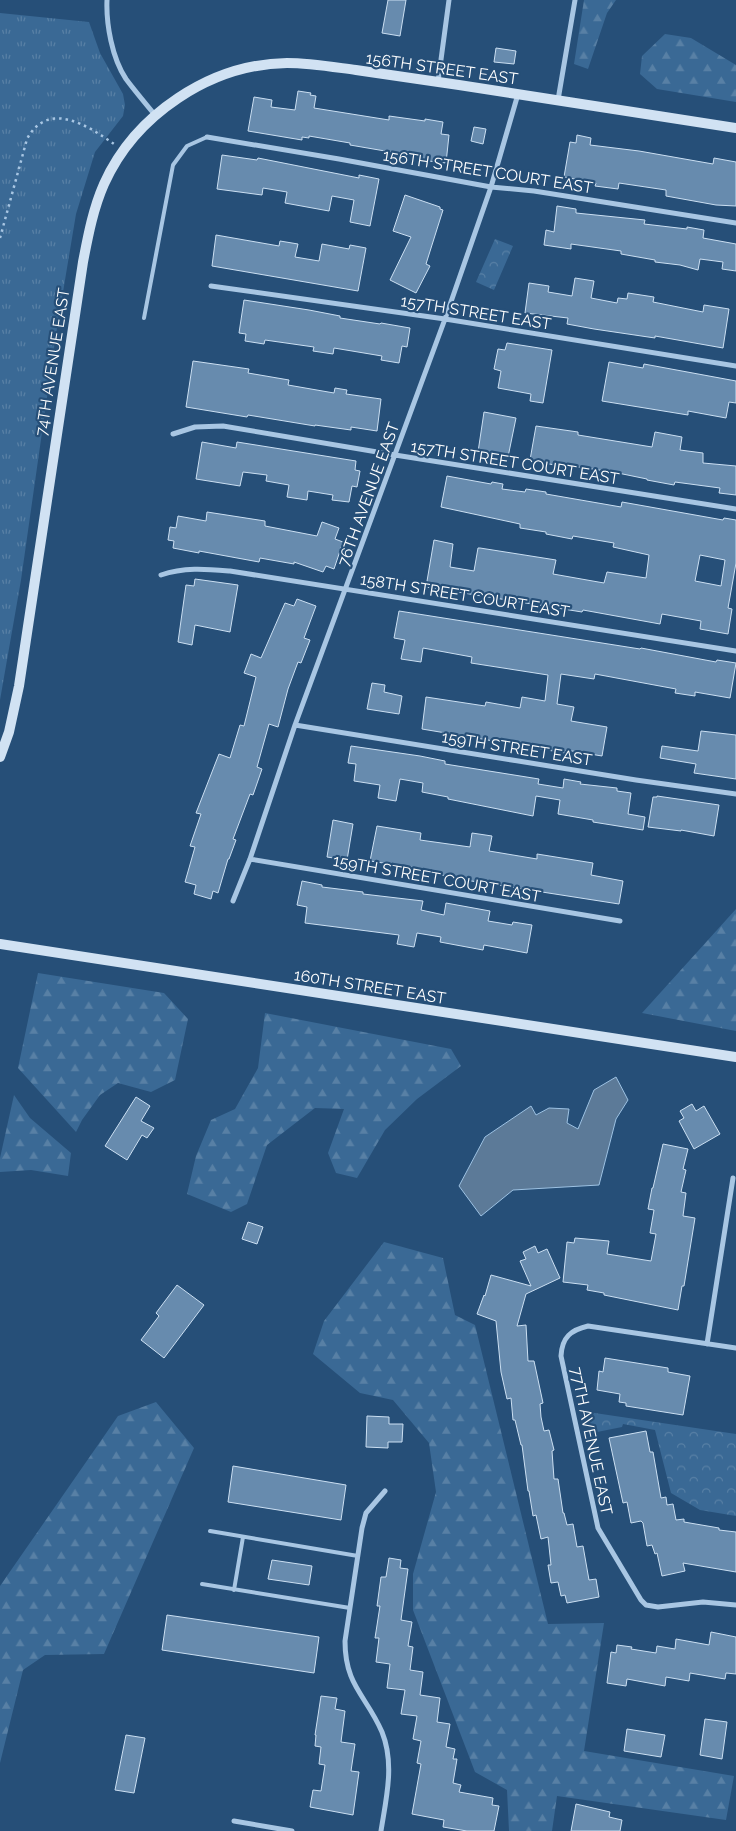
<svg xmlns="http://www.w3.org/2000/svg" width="736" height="1831" viewBox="0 0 736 1831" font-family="Raleway,sans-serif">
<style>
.grass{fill:url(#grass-tufts)}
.forest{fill:url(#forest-firs)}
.park{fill:url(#park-crowns)}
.water{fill:#5c7a98;stroke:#9dc2e3}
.building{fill:#678bae;stroke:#cbdff2;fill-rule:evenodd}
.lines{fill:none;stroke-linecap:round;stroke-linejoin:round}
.path{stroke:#a8c6e3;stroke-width:2.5;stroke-dasharray:2.5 4;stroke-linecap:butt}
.lane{stroke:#a8c6e3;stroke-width:4}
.street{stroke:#a8c6e3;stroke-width:5}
.secondary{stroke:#d1e2f3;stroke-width:10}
.labels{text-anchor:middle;stroke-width:4.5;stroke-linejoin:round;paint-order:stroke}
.street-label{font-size:16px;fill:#fff;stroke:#264f78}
</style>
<defs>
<pattern id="grass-tufts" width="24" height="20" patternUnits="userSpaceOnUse" patternTransform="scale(1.25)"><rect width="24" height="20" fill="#3a6995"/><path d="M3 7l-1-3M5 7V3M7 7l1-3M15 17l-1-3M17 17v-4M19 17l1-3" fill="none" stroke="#5880a5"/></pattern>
<pattern id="forest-firs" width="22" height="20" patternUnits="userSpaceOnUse" patternTransform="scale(1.25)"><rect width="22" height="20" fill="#3a6995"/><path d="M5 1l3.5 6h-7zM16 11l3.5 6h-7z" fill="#5880a5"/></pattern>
<pattern id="park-crowns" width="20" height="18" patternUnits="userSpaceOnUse" patternTransform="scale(1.25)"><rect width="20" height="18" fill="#3a6995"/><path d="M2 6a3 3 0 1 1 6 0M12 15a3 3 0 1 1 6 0" fill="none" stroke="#5880a5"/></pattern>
</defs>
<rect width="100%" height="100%" fill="#264f78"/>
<path class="grass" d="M0 13 89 22 100 53 123 94 125 105 123 116 95 152 76 214 56 334 21 580 0 700Z"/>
<path class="forest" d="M584 0H616L607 13 588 69 574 64Z
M665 34 691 38 736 65V102L657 89 640 74 642 56Z
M736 909V1031L642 1013Z
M38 973 164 993 188 1019 175 1080 151 1092 118 1083 100 1095 82 1120 76 1132 18 1068Z
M265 1013 451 1049 461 1066 417 1099 385 1130 357 1178 336 1173 328 1153 344 1109 315 1108 267 1145 247 1204 231 1212 187 1194 196 1156 211 1120 235 1109 258 1068Z
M14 1095 30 1118 71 1153 68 1176 31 1170 0 1172V1158Z
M384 1242 443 1258 455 1315 475 1325 548 1624 604 1623 584 1751 734 1776 726 1820 557 1796 552 1831H509L507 1790 475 1772 413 1610V1574L436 1492 429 1443 393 1400 360 1393 313 1354 324 1321Z
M156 1402 194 1448 104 1654 45 1655 23 1670 0 1763V1586L118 1416Z"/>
<path class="park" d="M495 239 513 246 494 290 476 282Z
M588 1412 736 1434V1516L700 1510 671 1493 655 1430 623 1424 622 1427 592 1433Z"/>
<path class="water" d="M616 1077 628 1100 616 1119 599 1185 513 1190 481 1216 459 1186 485 1137 531 1106 536 1115 549 1108 569 1109 567 1123 578 1129 594 1090Z"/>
<path class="building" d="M388 0H406L400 36 382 33Z
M496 48 516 51 514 64 494 62Z
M298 91 311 93 310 95 316 96 314 108 389 120V116L425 121V119L443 122 441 134 449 135 446 163 420 160V157L350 145V143L309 136V138L302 137V140L248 131 254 97 272 100 271 107 295 110Z
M474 127 486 129 483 144 471 141Z
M577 135 591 138 590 145 639 151 713 164 714 158 736 162V206L716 205 666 196V190L619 183 618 189 595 186 596 183 564 177 570 142 576 143Z
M222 155 257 160 258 158 359 178V175L379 179 370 226 350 222 354 200 332 196 329 211 285 203 287 192 263 188 262 195 217 189Z
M405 195 440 207V209L443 210 426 264 430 266 416 293 390 280 411 237 393 231Z
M557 206 576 209V213L645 220 644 224 687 229V227L704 230 703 238 736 244V271L722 269 723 262 700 259 698 270 680 265 655 262V260L621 254V251L571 244V249L544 245 546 230 554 232Z
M216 235 279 246 280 241 298 244 295 257 319 261 322 244 349 249 350 245 366 248 358 291 212 266Z
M575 278 594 281 591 298 617 303 618 298 627 299 628 293 654 297 653 302 703 312 704 305 729 309 723 348 655 336V338L594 329 567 324 568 318 525 313 529 283 549 286 548 292 572 296Z
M244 300 309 310 340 316V318L380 324 381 323 410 328 407 347 402 346 399 363 381 360 382 356 334 348 333 354 313 351 314 347 265 340 264 344 245 341 246 334 239 333Z
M507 343 552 350 543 403 530 401 531 394 498 388 501 371 494 369 498 349 505 350Z
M193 361 249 369 248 373 289 380 288 385 334 393 335 388 347 390 346 394 381 399 377 431 351 427V430L315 425V426L248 415 247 417 186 407Z
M609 362 643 368 644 364 736 381V403L729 402 726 418 688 411V415L602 401Z
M484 412 516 418 508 457 478 452Z
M536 426 578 432V435L652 447 655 432 682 437 680 450 703 453V463L736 466V495L719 493 720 488 675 482 674 485 647 480V479L613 472 564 465V467L530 460Z
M202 442 236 448 237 442 356 461 355 470 360 471 357 487 352 486 349 502 332 500 333 495 308 491 307 500 287 497 289 485 266 481 267 475 243 472 240 486 196 479Z
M447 476 491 484 492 482 503 484 502 489 525 492 526 489 546 492V494L621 507 622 502 723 520 724 518 736 520V563L728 608 732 609 728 634 700 629 701 621 662 614 660 624 583 610 582 612 426 587 434 540 453 544 450 567 474 571 478 548H480L556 560 553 574 604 583 607 572 646 578 649 555 613 547 614 543 573 536 572 539 546 534V532L520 528V524L441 507ZM700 555 725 560 721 586 695 581Z
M207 512 265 521V526L317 536 322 522 339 528 335 539 343 542 334 569 326 566 323 572 294 562V564L260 558 259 562 199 551V553L173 548 174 541 168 540 170 527 176 528 178 516 206 521Z
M195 579 238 585 230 632 195 625 192 645 178 642 186 585 194 586Z
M297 599 316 606 304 638 310 640 301 663 298 662 288 689 278 727 269 724 257 767 262 769 253 795 250 794 233 839 236 840 229 859H228L218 893 213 891 211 899 194 894 196 885 185 882 195 847 190 846 201 814 196 813 219 754 230 758 240 725 244 726 256 677 244 673 251 654 261 658 285 603 294 606Z
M399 611 640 649 641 648 716 662 717 660 736 663 730 698 695 692V696L675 693 676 689 595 674 594 679 561 674 557 704 574 707 571 721 607 727 602 756 566 750 565 753 422 729 426 697 485 706 486 702 520 708 522 697 545 701 548 675 471 663 472 657 423 648 421 662 401 659 405 640 394 638Z
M372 683 385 685 384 692 402 696 399 714 367 709Z
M701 731 736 735V779L694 773 696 764 660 758 662 746 698 751Z
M351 746 420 756 445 761V764L539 779 538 784 563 788 564 779 581 782 580 784 617 788V791L631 793 628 814 645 817 643 830 593 822V820L558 814 560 800 536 796 533 816 448 799V797L422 792 423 783 400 779 396 801 378 798 380 785 354 781 356 764 348 763Z
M657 796 719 805 714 836 681 830V831L648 827 653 797H657Z
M333 820 353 824 347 860 327 857Z
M377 826 421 833 420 840 470 847 472 833 492 836 489 851 537 859V854L593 863 591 875 623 881 619 904 465 880V879L430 873V870L370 861Z
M302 881 322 885V887L363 892V894L423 901 421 910 444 915 446 903 490 911 488 921 512 925 513 922 532 925 527 953 484 945 483 950 440 942 441 937 417 933 414 947 397 944 399 935 305 923 307 907 297 905Z
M136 1097 150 1106 141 1121 154 1128 147 1138 142 1135 127 1160 105 1146Z
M692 1104 696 1111 704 1106 720 1134 694 1149 679 1121 684 1118 680 1111Z
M663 1144 688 1149 683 1169 686 1170 681 1192 686 1193 683 1216 695 1218 684 1286H682L678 1310 604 1295V1293L587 1290 588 1285 563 1282 567 1242 574 1243 575 1238 609 1241 607 1254 651 1261 656 1234 650 1233 654 1210 648 1209 652 1188H653Z
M248 1222 263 1227 257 1244 242 1239Z
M535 1246 538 1253 547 1249 560 1278 526 1294 517 1326 526 1325 528 1361H534L543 1403 540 1404 541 1417 544 1431 549 1430 554 1450 552 1451 554 1479H558L563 1513H564L567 1525 573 1524 577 1547 583 1546 589 1580 596 1579 599 1597 567 1603 565 1595 561 1596 558 1582 551 1583 548 1565H551L548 1537 541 1539 536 1515 533 1516 529 1491H528L522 1445H521L515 1420H513L511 1398 507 1399 501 1372 496 1321 477 1314 484 1295 485 1296 491 1275 531 1286 520 1261 526 1259 523 1252Z
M177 1285 204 1305 164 1358 141 1340 159 1316 156 1313Z
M605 1358 668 1368V1372L690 1376 683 1415 626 1406V1403L619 1402 620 1394 597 1390 599 1371 603 1372Z
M367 1416 389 1417V1424H403L402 1442H388V1448L366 1447Z
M646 1431 650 1452H653L661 1498 666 1497 667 1505 673 1504 676 1520 684 1519V1522L719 1528V1530L736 1532V1572L683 1563 685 1571 662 1576 657 1553 655 1554 652 1545 647 1546 643 1523 641 1521 631 1523 627 1502 623 1503 609 1438Z
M233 1466 346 1485 341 1520 228 1502Z
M389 1558 401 1560 400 1568 408 1569 401 1620 412 1622 408 1646 413 1647 410 1670 423 1672 420 1695 440 1698 437 1722 450 1724 446 1747 455 1749 453 1759H457L453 1783 461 1785 459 1792 493 1798 492 1805 499 1806 494 1831H467L443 1827 444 1820 412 1814 421 1764 417 1763 421 1741 413 1739 417 1716 401 1714 405 1690 387 1688 390 1664 376 1662 379 1638H375L380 1606H377L381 1577H386Z
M272 1560 312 1566 309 1585 268 1579Z
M167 1615 319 1637 314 1673 162 1650Z
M711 1632 736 1637V1674L726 1673 725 1679 690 1673 689 1681 666 1677 665 1686 627 1679 626 1686 607 1683 611 1652 616 1653 617 1645 632 1647 631 1649 656 1653 657 1646 675 1649 676 1639 709 1645Z
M321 1696 337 1698 335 1709 345 1711 341 1742 355 1744 351 1771 359 1772 353 1815 310 1807 313 1790 321 1791 325 1765 319 1764 321 1747 315 1746 316 1735H315Z
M705 1719 727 1722 722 1759 700 1755Z
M627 1729 665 1735 661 1757 624 1751Z
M126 1735 145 1738 134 1793 115 1790Z
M576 1804 610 1812 609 1817 622 1820 620 1831H571Z"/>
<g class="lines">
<path class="path" d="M0 238 27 139C48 100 87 125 114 144"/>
<path class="lane" d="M144 318 173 165 187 146 207 137
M210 1531 358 1556
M202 1584 350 1608
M234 1590 243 1537"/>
<path class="street" d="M107 0C106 24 112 58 126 79 135 91 145 103 155 115
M438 82 449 0
M558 100 575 0
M207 137 339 159 491 187 534 191 736 223
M211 286 445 319 736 366
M173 434 195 427 223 426 395 455 736 509
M161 575C184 567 206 569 230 571L736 651
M295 725 636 780 736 794
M250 859 620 921
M233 901 250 859 295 725 445 319 491 187 518 94
M707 1344 733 1178
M736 1348 588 1326C571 1330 562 1337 561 1356L598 1528 641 1600 646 1605 658 1607 703 1602 736 1605
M234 1821 292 1831
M381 1831C386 1799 395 1764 382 1732 366 1695 345 1686 345 1641L362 1528 366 1513 385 1491"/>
<path class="secondary" d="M0 757 9 732 19 686 83 262C88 236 93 209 104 184 135 115 210 64 287 63 310 63 333 67 356 70 390 75 424 80 459 85 551 99 644 114 736 128
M0 944 736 1057"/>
</g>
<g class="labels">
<g class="street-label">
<text transform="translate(442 68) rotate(8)" y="6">156TH STREET EAST</text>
<text transform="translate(488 171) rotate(9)" y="6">156TH STREET COURT EAST</text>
<text transform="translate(476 312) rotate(9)" y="6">157TH STREET EAST</text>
<text transform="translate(52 362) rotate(-81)" y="6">74TH AVENUE EAST</text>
<text transform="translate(515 462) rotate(9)" y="6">157TH STREET COURT EAST</text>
<text transform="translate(368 494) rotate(-70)" y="6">76TH AVENUE EAST</text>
<text transform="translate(465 595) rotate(9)" y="6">158TH STREET COURT EAST</text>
<text transform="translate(517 748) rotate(9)" y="6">159TH STREET EAST</text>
<text transform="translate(437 878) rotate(10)" y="6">159TH STREET COURT EAST</text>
<text transform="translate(370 986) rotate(9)" y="6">160TH STREET EAST</text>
<text transform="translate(592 1441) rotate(78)" y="6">77TH AVENUE EAST</text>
</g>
</g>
</svg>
